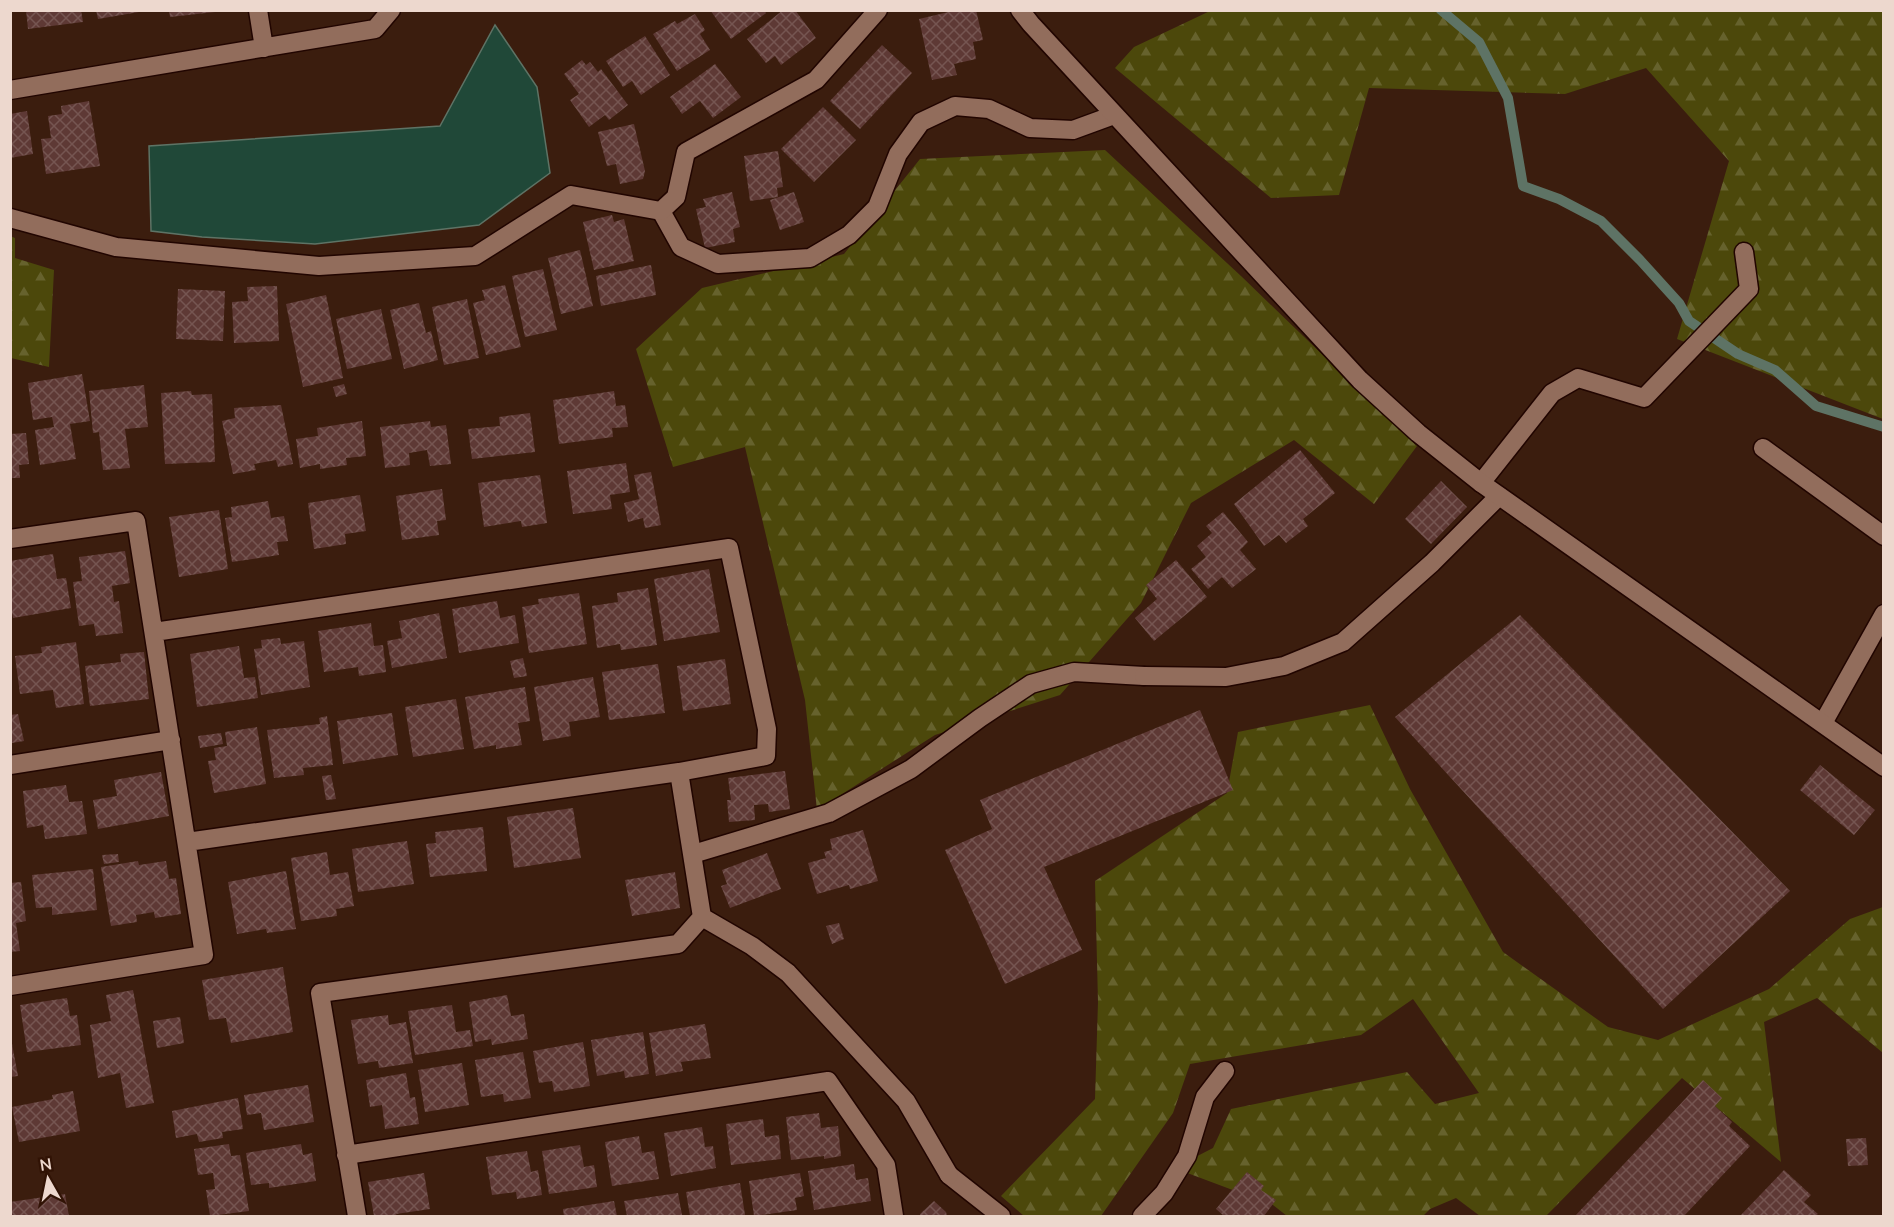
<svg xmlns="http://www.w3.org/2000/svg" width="1894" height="1227" viewBox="0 0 1894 1227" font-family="'Nunito Sans',sans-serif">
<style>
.forest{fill:url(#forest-firs)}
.water{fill:#204838;stroke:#5e7365;stroke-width:1.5}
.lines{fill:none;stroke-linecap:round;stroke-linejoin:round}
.stream{stroke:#5e7365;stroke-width:10}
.building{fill:url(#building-cross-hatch)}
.lane-casing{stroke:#210500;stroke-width:21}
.street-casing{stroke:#210500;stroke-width:21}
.secondary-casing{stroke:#210500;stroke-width:21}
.lane{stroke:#926d5c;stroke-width:18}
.street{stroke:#926d5c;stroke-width:18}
.secondary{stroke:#926d5c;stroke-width:18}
</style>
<defs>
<pattern id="forest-firs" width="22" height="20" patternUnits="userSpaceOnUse" patternTransform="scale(1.5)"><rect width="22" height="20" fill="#4c480b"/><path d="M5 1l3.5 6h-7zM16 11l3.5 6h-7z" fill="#66622d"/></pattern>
<pattern id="building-cross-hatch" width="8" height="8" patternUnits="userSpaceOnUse" patternTransform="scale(1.5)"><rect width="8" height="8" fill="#5e3935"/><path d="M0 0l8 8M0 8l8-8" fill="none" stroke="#755551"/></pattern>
</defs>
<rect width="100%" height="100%" fill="#3b1d0e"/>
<path class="forest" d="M1210 11H1883V419L1677 339 1729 161 1646 68 1565 94 1369 88 1339 195 1271 198 1115 68 1134 47Z
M1105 150 1241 276 1417 446 1374 504 1294 440 1191 503 1141 603 1060 695 935 735 817 810 805 700 745 447 673 467 636 349 702 288 844 254 920 159Z
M10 236 15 238V258L54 270 49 367 11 358Z
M1370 705 1410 789 1503 952 1608 1027 1658 1040 1769 989 1850 919 1883 907V1053L1817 998 1764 1022 1781 1162 1682 1078 1546 1216H1480L1456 1198 1430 1209 1423 1216H1287L1273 1205 1174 1168 1213 1148 1231 1109 1407 1072 1435 1104 1479 1093 1413 999 1361 1035 1190 1064 1173 1113 1101 1216H1024L1001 1196 1095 1099 1098 1002 1095 881 1227 793 1238 732Z"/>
<path class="water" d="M495 25 537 87 550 173 479 225 315 244 202 237 151 231 149 146 440 126Z"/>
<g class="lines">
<path class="stream" d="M1441 10 1479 42 1508 98 1523 186 1559 199 1601 221 1640 260 1679 303 1689 321 1738 354 1775 370 1816 406 1884 427"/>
</g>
<path class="building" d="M26 10H81L83 22 28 29Z
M96 10H139V12L98 19Z
M169 10H215V12L170 17Z
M710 10H764L766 13 731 39Z
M783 10H795L816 38 781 65 775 56 766 63 747 39Z
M957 10H976L983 40 973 42 976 59 954 64 957 75 932 80 919 19Z
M695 14 705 30 700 34 710 50 677 71 653 34 675 21 677 24Z
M645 36 670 75 641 95 632 81 623 87 606 61Z
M882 45 912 73 860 129 830 101Z
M582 60 586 65 590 62 598 72 601 69 628 105 609 120 605 115 589 127 570 100 579 94 564 74Z
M715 64 741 97 713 118 700 101 682 114 670 97Z
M89 101 100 166 46 174 41 139 51 138 48 116 62 114 61 106Z
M823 107 856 140 814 182 781 149Z
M27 111 33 154 10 158V114Z
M634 124 645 171 643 179 620 184 616 164 607 166 598 132Z
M778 151 783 187 777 188 778 197 750 201 744 156Z
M732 192 740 227 733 229 735 242 705 248 696 209 706 207 703 199Z
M794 192 804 222 780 230 770 200Z
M612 215 614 222 624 219 634 261 594 270 583 222Z
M580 250 593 306 561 314 548 258Z
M651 265 656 295 601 306 596 276Z
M543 269 557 330 525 337 512 276Z
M505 285 521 347 486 355 473 303 485 300 482 290Z
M277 286 279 341 234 343 232 302 248 301 247 287Z
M178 289 225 291 223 341 176 339Z
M326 295 343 378 303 387 286 304Z
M467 299 479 358 444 365 432 307Z
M419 303 426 333 431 331 438 360 404 369 390 310Z
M381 309 392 359 347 369 336 319Z
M82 374 90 421 70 424 76 459 40 465 35 430 54 427 52 417 33 420 28 383Z
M344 384 347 394 336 397 333 387Z
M144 385 148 427 125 429 130 468 103 470 99 432 93 433 89 391Z
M191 391 192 395 212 394 215 462 165 464 161 393Z
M614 391 616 406 625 405 628 427 612 428 613 437 559 444 553 400Z
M281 405 293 464 278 467 276 460 254 464 256 470 233 474 222 421 235 418 234 408Z
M530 413 535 452 472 459 468 429 500 426 499 417Z
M362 421 366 456 346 458 347 465 320 469V464L300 468 296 439 318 436 317 428Z
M430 421 431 427 446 425 451 464 430 466 427 450 409 453 410 465 385 468 380 427Z
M26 433 29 464 19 465 20 478H10V434Z
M1300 450 1335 493 1303 519 1308 526 1286 543 1279 535 1264 546 1234 504Z
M626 463 630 492 610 495 612 509 573 514 567 471Z
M651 472 661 525 645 528 643 518 628 522 624 503 639 499 634 475Z
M540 475 547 523 522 527 521 521 484 527 478 483Z
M1441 481 1467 507 1431 544 1405 519Z
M442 489 446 520 437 521 439 535 402 540 396 496Z
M360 495 366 531 345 534 346 544 314 549 308 503Z
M268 501 271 518 284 516 288 541 277 542 279 555 232 562 225 518 232 517 231 507Z
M219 510 228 569 179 577 169 517Z
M1223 512 1248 542 1240 550 1256 569 1232 588 1222 577 1208 589 1191 569 1206 557 1197 546 1212 533 1206 526Z
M125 551 130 583 112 586 114 602 119 601 123 633 96 636 94 624 79 626 73 582 82 581 79 557Z
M53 554 57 579 66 578 71 608 13 618 10 602V561Z
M1176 560 1207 597 1154 641 1135 618 1157 599 1146 585Z
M709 569 720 632 664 641 654 579Z
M648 588 657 645 621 650 620 644 597 648 592 606 618 602 617 593Z
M579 593 587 644 529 653 522 607 539 604 538 599Z
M497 601 500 618 515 615 519 643 459 653 452 609Z
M439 613 447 658 392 668 387 641 402 638 399 621Z
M1520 615 1790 891 1663 1009 1395 717Z
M371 623 374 646 383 645 386 672 359 676 358 667 324 672 318 631Z
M280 638 281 644 304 641 310 687 261 695 254 649 262 648 261 640Z
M76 642 84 704 56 708 53 690 20 694 15 656 42 653 41 647Z
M239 646 244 678 255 677 258 698 197 707 190 654Z
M144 652 149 699 90 706 85 666 121 662 120 654Z
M523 658 527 676 514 678 510 661Z
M725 659 731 704 683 711 677 666Z
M658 664 665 713 609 720 602 672Z
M593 677 600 717 569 722 571 736 543 741 534 687Z
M525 687 530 721 518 723 522 745 496 749V745L474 749 465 697Z
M456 699 464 749 413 757 405 707Z
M1200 710 1233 790 1044 867 1082 950 1005 984 945 850 992 829 980 800Z
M392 713 398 755 343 764 337 721Z
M18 714 24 741 12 743 10 715Z
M327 716 333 765 303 768 304 775 274 778 267 730 320 724 319 718Z
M257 727 266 784 214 793 208 761 216 760 214 748 227 746 225 732Z
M221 733 223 744 200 748 198 736Z
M1820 765 1875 810 1854 835 1800 790Z
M785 771 790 809 769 812 768 804 754 805 755 820 729 822 727 800H731L728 778Z
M161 772 169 816 98 829 93 800 117 796 114 780Z
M331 775 336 799 326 800 322 776Z
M66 785 69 802 82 801 87 834 45 839 43 825 27 828 23 791Z
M573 808 581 858 514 868 507 817Z
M483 827 487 871 430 877 426 844 436 843 435 832Z
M863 830 878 881 850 889 849 885 817 894 808 863 826 858 824 852 832 850 830 839Z
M407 841 414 884 358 892 352 849Z
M327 852 330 875 348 872 354 906 336 909 337 916 301 921 291 858Z
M767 853 781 889 730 908 721 886 727 884 722 870Z
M118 854 119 862 104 864 102 855Z
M138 861 139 865 166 861 169 879 176 878 181 914 155 918 154 912 136 915 137 922 111 926 101 867Z
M93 869 97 910 52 915V907L36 908 32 875Z
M286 871 296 929 267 933 266 929 237 934 228 882Z
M675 872 680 908 632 916 625 880Z
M21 882 26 921 16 923 20 951 10 952V883Z
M839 923 844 939 832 944 826 926Z
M283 967 293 1032 231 1043 226 1018 209 1020 202 980Z
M133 990 154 1103 126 1108 120 1073 98 1078 90 1025 111 1021 106 995Z
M507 995 511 1016 524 1014 528 1039 492 1045 491 1039 475 1042 469 1002Z
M67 998 70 1016 77 1015 81 1045 27 1052 20 1005Z
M452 1005 456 1032 470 1030 473 1046 415 1055 408 1011Z
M388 1015 389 1025 406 1022 413 1063 379 1068 378 1061 358 1064 351 1020Z
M180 1017 184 1043 157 1048 153 1021Z
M705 1024 711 1058 681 1062 683 1071 656 1076 649 1033Z
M643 1032 649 1074 625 1078 624 1071 597 1076 591 1040Z
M10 1033 18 1076 10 1077Z
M583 1042 590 1086 554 1092 552 1081 539 1083 533 1051Z
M523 1052 531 1098 504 1102 503 1094 481 1097 475 1060Z
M462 1063 469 1105 425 1112 418 1070Z
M406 1073 410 1098 415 1097 419 1124 385 1129 382 1105 370 1107 366 1080Z
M1703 1080 1722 1098 1715 1106 1732 1122 1729 1126 1750 1146 1684 1216H1575Z
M308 1085 314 1122 264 1130 261 1113 247 1115 244 1095Z
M73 1091 80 1131 19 1142 12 1107 53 1099 52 1095Z
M238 1098 243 1129 222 1132 223 1138 199 1142 197 1134 176 1138 172 1111Z
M819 1113 821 1128 838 1126 841 1156 824 1159V1156L791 1160 786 1117Z
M763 1119 765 1137 779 1135 781 1159 731 1165 726 1124Z
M702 1127 705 1147 713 1146 716 1168 671 1176 664 1133Z
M639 1136 642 1153 654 1151 659 1179 612 1186 605 1142Z
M1866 1138 1868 1165 1848 1166 1846 1139Z
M229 1144 231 1156 240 1155 249 1211 210 1216 206 1190 215 1189 213 1173 198 1175 194 1149Z
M301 1144 303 1155 312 1153 316 1181 269 1188V1183L251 1185 246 1153Z
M580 1145 584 1167 594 1165 597 1187 549 1194 542 1151Z
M527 1151 531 1172 538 1170 542 1195 517 1199 516 1192 492 1195 486 1157Z
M854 1164 856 1180 868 1178 871 1201 814 1210 808 1171Z
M1784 1170 1811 1195 1804 1202 1818 1214 1815 1216H1740Z
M1247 1172 1264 1186 1261 1190 1276 1200 1264 1216H1224L1216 1209Z
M424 1173 430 1209 396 1214 397 1216H374L368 1182Z
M800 1173 804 1196 795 1198 797 1210 754 1216 749 1181Z
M740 1183 745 1215 690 1216 686 1192Z
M678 1193 682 1215 627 1216 624 1201Z
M65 1194 69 1216H10V1202Z
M614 1201 617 1216H564L563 1209Z
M934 1201 946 1212 947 1216H920V1214Z"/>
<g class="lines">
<defs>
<path id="lane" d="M661 211 681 247 718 264 810 258 849 235 877 207 898 154 921 122 955 106 989 109 1030 128 1073 130 1114 115
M1763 448 1884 536
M1481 483 1552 393 1578 378 1644 398 1749 289 1744 252
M1823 723 1884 614
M693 854 829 813 911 769 980 718 1031 684 1074 672 1144 676
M949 1175 1001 1216
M1142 1216 1164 1193 1187 1156 1205 1097 1225 1071"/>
<path id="street" d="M258 10 264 48
M10 90 375 29 391 10
M10 218 116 247 319 266 475 256 571 195 661 211 676 197 686 152 816 80 878 10
M10 539 136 521 204 955 10 986
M154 632 729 548 767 729 766 756 679 772 702 917 678 944 320 993 357 1216
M1144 676 1226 677 1284 666 1343 642 1432 563 1499 496
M10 765 171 740
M187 842 679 772
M702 917 752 946 788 973 906 1101 949 1175
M346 1155 828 1081 886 1165 894 1216"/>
<path id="secondary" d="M1020 10 1031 24 1360 380 1418 433 1481 483 1884 767"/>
</defs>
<use href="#lane" class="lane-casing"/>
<use href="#street" class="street-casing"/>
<use href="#secondary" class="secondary-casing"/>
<use href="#lane" class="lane"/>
<use href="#street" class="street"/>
<use href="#secondary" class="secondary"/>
</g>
<rect width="1894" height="1227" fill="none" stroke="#edd8ce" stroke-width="24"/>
<g transform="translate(48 1179) rotate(351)" stroke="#311305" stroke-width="4.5" paint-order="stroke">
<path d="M0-4.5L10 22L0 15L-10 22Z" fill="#edd8ce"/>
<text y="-9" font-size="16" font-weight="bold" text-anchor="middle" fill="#edd8ce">N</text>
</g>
</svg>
